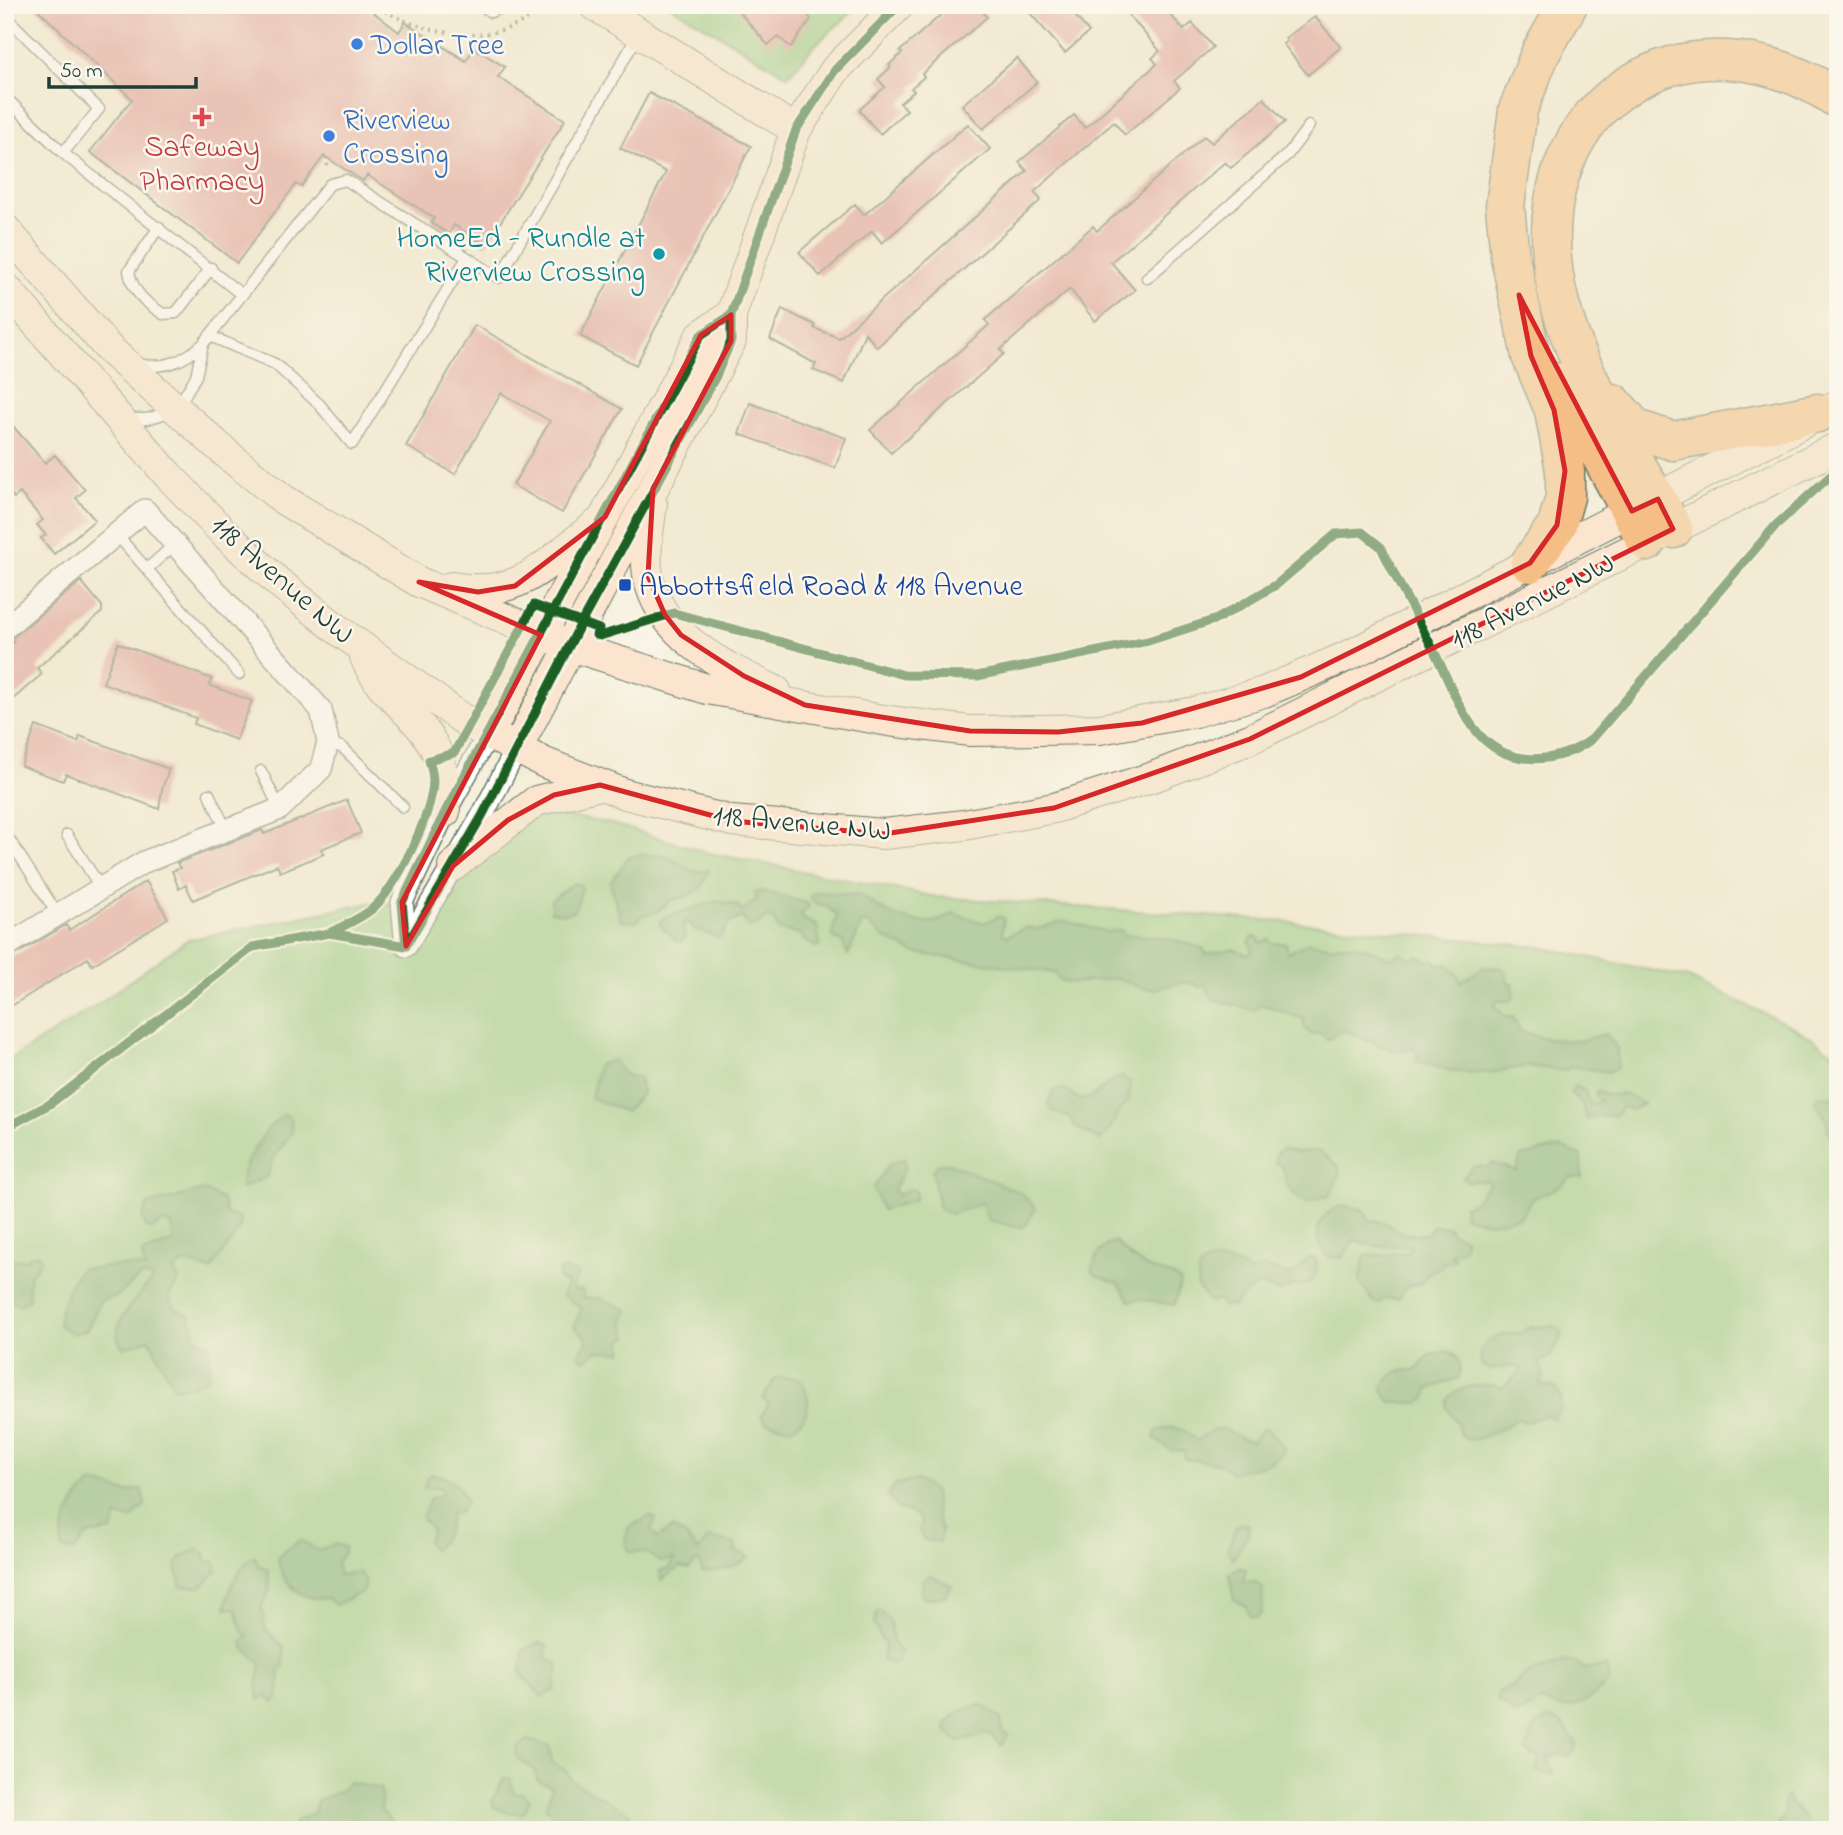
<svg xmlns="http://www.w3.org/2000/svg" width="1843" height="1835" viewBox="0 0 1843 1835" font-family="'Indie Flower',sans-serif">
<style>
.green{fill:#8ec97e;stroke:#568359;stroke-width:2}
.forest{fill:#72ad6d;stroke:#487550;stroke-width:2}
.building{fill:#de9593}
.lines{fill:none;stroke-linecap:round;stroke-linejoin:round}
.lane-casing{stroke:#697a6b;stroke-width:13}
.street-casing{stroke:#697a6b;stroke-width:24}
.secondary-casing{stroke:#697a6b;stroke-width:32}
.highway-casing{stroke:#697a6b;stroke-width:41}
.path{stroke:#697a6b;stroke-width:3.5;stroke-dasharray:2 5;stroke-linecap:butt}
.lane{stroke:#fff;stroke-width:10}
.street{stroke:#fff;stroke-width:21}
.secondary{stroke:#fbe5cf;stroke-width:30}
.highway{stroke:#f5be86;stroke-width:38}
.cycleway-casing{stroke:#fbf7ec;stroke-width:13}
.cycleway{stroke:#1b5e20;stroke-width:9}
.marked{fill:none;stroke:#d62828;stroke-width:5;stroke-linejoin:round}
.shop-dot{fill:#3f7fe0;stroke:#fbf7ec;stroke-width:2.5}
.health-dot{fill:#e0444e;stroke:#fbf7ec;stroke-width:2.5}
.culture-dot{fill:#0f9aa8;stroke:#fbf7ec;stroke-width:2.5}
.transit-dot{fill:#1a4fb4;stroke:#fbf7ec;stroke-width:2.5}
.labels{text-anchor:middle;stroke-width:5;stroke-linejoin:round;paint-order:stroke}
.shop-label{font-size:30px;fill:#366cbe;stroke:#fbf7ec;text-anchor:start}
.health-label{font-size:30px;fill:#be3a42;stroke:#fbf7ec}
.culture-label{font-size:30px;fill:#0d838f;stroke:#fbf7ec;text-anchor:end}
.street-label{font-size:30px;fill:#1f3d34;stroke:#fbf7ec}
.transit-label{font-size:30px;fill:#164399;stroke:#fbf7ec;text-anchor:start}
</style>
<rect width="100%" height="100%" fill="#fbf7ec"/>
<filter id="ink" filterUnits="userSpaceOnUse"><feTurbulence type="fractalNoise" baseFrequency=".0143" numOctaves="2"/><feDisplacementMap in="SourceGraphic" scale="14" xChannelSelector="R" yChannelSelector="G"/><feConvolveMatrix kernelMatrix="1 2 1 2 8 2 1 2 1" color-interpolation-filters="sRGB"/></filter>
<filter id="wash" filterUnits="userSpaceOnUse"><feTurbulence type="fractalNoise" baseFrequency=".00686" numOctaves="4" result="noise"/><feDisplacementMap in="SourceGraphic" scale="28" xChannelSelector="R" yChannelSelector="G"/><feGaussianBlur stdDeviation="1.57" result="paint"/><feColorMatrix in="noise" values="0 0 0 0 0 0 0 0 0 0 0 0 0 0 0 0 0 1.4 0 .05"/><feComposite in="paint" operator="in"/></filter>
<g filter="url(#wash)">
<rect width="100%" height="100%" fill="#f2ead1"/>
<path class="green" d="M669 5H860L814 46 788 76Z
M539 811 612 824 713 854 937 897 1291 922 1540 947 1688 978 1796 1028 1838 1056V1830H5V1063L95 1006 187 940 375 902 422 907Z"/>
<path class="forest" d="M639 855C647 855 660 854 668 857 683 864 690 875 709 870L701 888 688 896 672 900 655 913 643 915 635 922 621 921 610 883 628 857Z
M574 883 581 885 582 890 574 911 564 914 551 911V900Z
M762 891 807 903 809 906 801 915 805 920 817 925 820 945 816 947 804 940 800 934 779 930 772 918 768 917 754 927H748L742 917 729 923 720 938 696 930 686 921 683 925 685 938 679 943 659 924 663 918 715 901 738 905 742 912 756 900 755 892Z
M815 892 861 895C880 911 926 936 952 913L985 923 998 916 1004 918 1002 933 1007 936 1027 927 1036 929 1064 921 1108 932 1121 930 1124 935C1151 934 1179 940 1204 949L1205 954 1234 949 1248 955 1253 950 1249 942 1253 937H1258L1261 943 1269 939 1272 943H1286L1288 953 1309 942 1332 947 1339 944 1360 946 1392 958 1401 953 1412 959 1417 956 1429 961 1434 959 1437 965 1447 964 1458 975 1460 982 1484 967 1502 968 1507 973V982L1513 984 1514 998 1509 1001H1496L1495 1007 1506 1017H1513L1520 1031 1548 1039 1579 1041 1606 1034 1617 1048V1068L1608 1072 1571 1066 1565 1071 1527 1066 1489 1073 1457 1072 1417 1062V1054L1414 1049 1394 1051 1344 1030 1327 1040 1321 1033 1311 1034 1304 1027 1303 1018C1288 1017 1277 1006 1261 1005L1254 1010 1212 999 1205 984 1199 987C1184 975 1168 989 1151 989 1137 990 1128 979 1114 979 1095 978 1077 987 1059 980L1055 973 914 953 883 937 868 923H862L848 955 842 941 836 940 832 934 837 915 825 906 813 902 810 897Z
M614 1060C622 1073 623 1077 639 1077L642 1093 626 1112 591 1098 598 1065Z
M1123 1077 1131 1083 1129 1101C1114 1112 1114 1131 1100 1140L1075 1127 1071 1118 1052 1111 1048 1103 1053 1091 1064 1089 1081 1100C1099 1097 1105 1080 1123 1077Z
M1575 1086 1585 1091 1590 1104 1601 1101 1595 1096 1597 1091 1606 1095 1627 1094 1644 1104 1632 1110 1622 1107 1616 1115 1586 1119 1582 1104 1570 1092Z
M1838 1094V1141L1828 1132 1826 1119 1815 1101 1820 1095 1833 1097Z
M285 1114 291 1118 292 1132 272 1161 268 1176 241 1189C239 1167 266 1125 285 1114Z
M1561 1147 1581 1156 1582 1178 1570 1177 1561 1186 1532 1199 1520 1217 1490 1223 1463 1216 1464 1206 1473 1203 1489 1184 1488 1180 1469 1182 1463 1178 1473 1166 1488 1167 1494 1163 1516 1171 1521 1156Z
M1283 1149 1296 1152 1320 1151 1339 1167V1176L1330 1195 1307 1203C1291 1195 1285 1184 1283 1167L1275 1162 1276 1153Z
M904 1159 906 1166 893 1190 898 1195 908 1189 915 1190 916 1197 913 1201 882 1210 873 1188 889 1164Z
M949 1163 1020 1192 1036 1208 1027 1224 1020 1228 988 1220 982 1203 951 1214 939 1209 932 1170 939 1164Z
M204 1190 223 1200 226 1214 240 1218V1228L211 1270 185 1263 174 1270 179 1280 169 1297 175 1308 189 1315 197 1339 209 1345 211 1357 208 1377 192 1386 174 1388 149 1339 123 1348C104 1323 141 1297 153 1277L141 1276 117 1296 100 1301 87 1330 73 1334 59 1325C57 1312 72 1278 81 1268 104 1270 124 1261 146 1269L141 1254 173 1241 172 1225 163 1222 153 1229 147 1228 142 1219 147 1205Z
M1345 1206 1362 1209 1370 1220C1393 1220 1396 1239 1427 1234L1434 1225 1449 1227 1452 1233 1465 1238 1464 1249 1450 1254 1455 1258 1451 1262 1442 1263 1441 1268 1429 1272 1420 1284 1407 1286 1399 1299H1384L1379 1304 1372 1300 1359 1281 1365 1256C1380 1254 1397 1255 1410 1251L1412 1246H1374L1354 1240 1342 1258 1329 1257C1308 1239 1318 1209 1345 1206Z
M1115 1241C1124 1252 1138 1263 1151 1269 1163 1275 1166 1269 1181 1282L1174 1305 1139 1299 1130 1301 1118 1283 1097 1276 1092 1270C1095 1255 1102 1246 1115 1241Z
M34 1254 40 1255 41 1260 29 1277V1300L20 1305 5 1300V1271L10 1270V1263L14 1259 25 1260Z
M1308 1257 1316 1259C1319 1271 1316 1276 1308 1285H1293L1280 1292C1273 1292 1269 1286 1263 1285 1252 1284 1239 1301 1233 1307L1230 1304 1225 1307 1217 1300 1211 1303 1197 1287 1199 1268C1213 1254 1235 1263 1251 1272L1264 1267 1291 1275 1299 1270Z
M564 1269 578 1273 573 1287 576 1291 582 1290 584 1298H599L628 1310 623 1320 628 1338 622 1339V1352L596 1351 585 1361 578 1355 587 1342 586 1337 574 1327 582 1308 562 1295 567 1283 559 1279 558 1271Z
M1551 1326 1559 1328 1563 1334 1551 1355 1540 1363 1544 1376 1540 1381 1543 1386 1555 1387 1561 1397V1409L1553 1419 1546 1415 1527 1422 1517 1419C1507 1425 1473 1448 1462 1436 1459 1433 1458 1425 1456 1421 1453 1417 1448 1411 1447 1407 1444 1386 1489 1381 1502 1388L1523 1369 1513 1366 1490 1370 1481 1364 1480 1351 1488 1341 1504 1334 1520 1333 1530 1327Z
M1448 1351C1462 1358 1461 1364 1459 1378L1429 1389 1426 1398 1418 1403 1390 1402 1382 1387C1395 1370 1396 1370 1416 1370L1430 1355Z
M776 1378H799C812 1396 812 1416 792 1428L767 1423 761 1416 769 1404 763 1398Z
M1171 1427 1183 1430 1197 1441C1226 1414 1230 1440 1252 1441L1262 1429H1268L1285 1449C1274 1467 1249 1468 1231 1473L1219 1463 1184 1459 1185 1451 1170 1450 1154 1438 1156 1431Z
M431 1474C449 1476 464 1486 466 1504L458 1513H451C452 1523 442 1545 433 1550L427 1541 432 1530 422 1519 430 1498 441 1495 443 1491 439 1487 424 1488 426 1478Z
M917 1480 933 1490C937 1505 934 1515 942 1530L939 1542 924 1540 919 1530 922 1523 916 1514 898 1509 888 1496 896 1484Z
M94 1483 127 1492 142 1489 145 1506 131 1519 117 1516 112 1531 88 1535 74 1551 63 1549C57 1531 77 1491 94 1483Z
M650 1516 656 1519 651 1530 657 1538 672 1528 685 1535 698 1551 709 1538 734 1543 736 1548 734 1551 748 1556V1559C731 1569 720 1571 701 1572L700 1563 697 1561 689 1569 680 1567 661 1580 660 1571 668 1569 674 1559 660 1562 647 1553 629 1552 625 1541 629 1527Z
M1243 1523 1249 1525 1248 1534 1233 1559 1227 1550 1237 1525Z
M300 1540 318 1550 336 1544 344 1547V1553L337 1563 338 1575 359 1572 366 1582 362 1592 335 1605 328 1598C303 1603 279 1581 278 1557Z
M198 1549 205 1554 206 1561 215 1562 217 1571 201 1587H181L176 1566 181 1557Z
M255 1556 258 1565 268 1569 270 1590 262 1606 265 1628 284 1648V1667L280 1670 279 1693 274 1703 266 1696 259 1700 257 1687 261 1663 244 1648 242 1642 248 1636 242 1631 236 1609 226 1608C228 1591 239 1563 255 1556Z
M1238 1567 1246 1569 1243 1583 1255 1582 1263 1588 1262 1613 1256 1618 1249 1615 1247 1606 1234 1600 1229 1575Z
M930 1575 952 1586 945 1596 924 1599 921 1593 923 1580Z
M877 1611H881L890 1621 893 1643 900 1652 897 1663 890 1664 882 1659 885 1646 874 1624Z
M539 1642 547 1646 546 1658 559 1664 555 1690 542 1697 521 1674 523 1650Z
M1566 1661 1575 1662 1584 1669 1606 1666 1610 1681C1596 1695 1579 1710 1558 1707 1553 1706 1547 1702 1541 1701L1517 1715 1497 1700 1499 1692 1512 1686 1528 1673Z
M977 1705 984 1706 1001 1719 1002 1731 1008 1735 1002 1746 989 1734 957 1741 946 1731V1724L958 1712Z
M1548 1718 1560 1722 1576 1742 1575 1750 1567 1758 1561 1754 1547 1759 1554 1773 1548 1775 1535 1771 1540 1759 1526 1751 1534 1727Z
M528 1740 550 1746 552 1762 567 1772 571 1780 628 1812 632 1818 633 1830H586L576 1821 561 1824 546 1807 552 1787 537 1780C536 1766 525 1765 516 1757L517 1747Z
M504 1778 511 1779 513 1793H522L530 1800 524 1813H508L494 1807 492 1801Z
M348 1782 381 1789V1810L391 1821 393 1830H290L297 1820 314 1813 317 1801 342 1790Z
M1788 1796C1790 1810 1809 1813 1809 1830H1775L1785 1815 1784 1800Z"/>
<g id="blocks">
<path class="building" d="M33 5H364L399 32 405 22 466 61 474 48 505 67 498 77 565 120 486 245 454 225 449 234 431 223 434 218 367 175 363 181 324 156 301 187 296 184 237 263 90 152 132 99Z
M733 5H800L811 19 791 47 778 37 768 45Z
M952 5H977L987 17 922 74 924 77 911 88 914 91 900 103 907 110 880 134 859 110 885 87 878 79 891 67 889 65 902 53 900 51Z
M1023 5H1066L1089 32 1065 53Z
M1120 5H1162L1184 30 1192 23 1213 47 1174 81 1180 88 1125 135 1114 122 1034 192 1041 200 877 347 865 333 844 383 813 370 816 364 770 339 782 309 815 325 814 328 839 338 1027 171 1019 162 1074 115 1085 128 1157 64 1152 58 1160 51Z
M1315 17 1341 47 1308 75 1283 44 1287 41 1285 38Z
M1017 58 1037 82 983 129 962 105Z
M649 93 751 146 636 365 580 336 666 172 620 148Z
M1264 98 1285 122 1231 168 1225 162 1111 262 1135 290 1095 321 1070 289 1000 350 1004 354 891 453 870 430 989 325 985 320 1093 226 1097 231 1204 136 1212 143Z
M968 124 990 149 882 243 872 231 820 276 799 252 855 204 864 215Z
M475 325 622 409 562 513 513 485 550 421 501 393 455 474 406 446Z
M750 403 846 438 835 468 739 434Z
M5 417 45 463 55 455 85 490 76 498 95 520 54 554 41 538 46 535 37 525 43 520 20 493 14 498 5 487Z
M81 581 102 606V612L37 668 42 674 5 706V650L14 642 11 639Z
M118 643 212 679 209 685 252 701 236 740 194 724 196 718 103 683Z
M36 726 78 742 80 736 169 769 162 789 159 809 66 774 63 781 21 766Z
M347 800 361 833 321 849 324 854 280 872 277 865 193 900 186 885 179 889 172 871 180 868 177 863 262 830 264 834Z
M146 881 168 918 92 965 88 958 5 1010V961L66 925 69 930Z"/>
</g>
</g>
<g filter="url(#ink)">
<use href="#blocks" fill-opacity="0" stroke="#697a6b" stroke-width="2"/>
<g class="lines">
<defs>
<path id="lane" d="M481 5 491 12 508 5
M5 16 99 109 63 153
M5 97 63 153 242 295
M159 227 129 271C132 292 146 303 163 314L176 313 211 268
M1147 278 1288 154 1309 126
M210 336 275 364 319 404 352 444 467 258
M138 364C164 370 184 361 203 344L330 184 346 180 499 278 638 35
M128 419H147L176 410 196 376 203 344
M116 534 239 674
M147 569 175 544
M328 742 343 748 403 807
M261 771 280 809
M209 794 226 829
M5 833 58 915
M67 835 101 888"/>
<path id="street" d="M5 628 145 510 321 710 328 742 321 769 280 809 144 862 5 947
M488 735 445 812 402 902 406 946 482 816 517 748"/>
<path id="secondary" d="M594 5 796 130
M5 229 110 350 228 455 284 500 419 582 570 646 707 689 889 721 970 731 1100 729 1195 712 1264 692 1350 655 1838 405
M5 287 168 475 224 533 278 582 341 632 471 725 545 763 625 794 732 821 884 834 964 825 1054 808 1153 777 1250 739 1838 447
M652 504C649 528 644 552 648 575 659 637 725 667 776 691
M451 587C524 599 543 564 597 524
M365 657C380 697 425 717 439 758 445 775 444 794 445 812
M488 735 701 335 731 315
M517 748 731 341V315L796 130 835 70 899 5
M453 866 536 801 600 785"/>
<path id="highway" d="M1561 382 1647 542
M1613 403 1636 429 1673 441 1818 413
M1673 529C1631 449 1568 367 1554 275 1527 99 1690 0 1838 99
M1530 563 1557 525 1565 497V471L1554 410 1531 356 1510 257 1505 206 1518 110 1540 54 1568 5"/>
</defs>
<use href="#lane" class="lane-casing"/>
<use href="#street" class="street-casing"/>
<use href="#secondary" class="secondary-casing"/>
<use href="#highway" class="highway-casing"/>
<path class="path" d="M373 5C410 26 457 42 500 31 519 26 532 14 552 12
M326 157 328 169"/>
<use href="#lane" class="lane"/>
<use href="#street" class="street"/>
<use href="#secondary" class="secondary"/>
<use href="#highway" class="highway"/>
<defs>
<path id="cycleway" d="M731 315 701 335 445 812 402 902 406 946 482 816 581 623 716 376 731 341V315L796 130 835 70 899 5
M329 933C343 926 360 919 372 909 397 887 432 815 433 781 433 774 431 767 429 760L454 753 534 605 599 629 596 635 600 636 674 613 904 675 977 676 1148 641 1217 619 1276 585 1336 534 1362 532 1381 547C1397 581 1415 614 1432 647 1446 673 1456 705 1474 728 1503 768 1555 766 1592 739L1776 525 1838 469
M5 1128 50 1104 253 947 329 933 406 946"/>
</defs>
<use href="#cycleway" class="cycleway-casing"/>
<use href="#cycleway" class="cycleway"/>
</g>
</g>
<path d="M0 0H1843V1835H0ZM1519 295 1632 511 1658 499 1673 529 1250 739 1054 808 884 834 732 821 600 785 554 795 508 820 453 866 406 946 402 902 541 635 419 582 478 592 515 586 605 517 701 335 731 315V341L653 489 648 576 665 615 681 635 744 676 805 705 970 731 1058 732 1142 723 1301 677 1530 563 1557 525 1565 471 1554 410 1531 356Z" fill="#f2ead1" fill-opacity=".55" fill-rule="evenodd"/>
<path class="marked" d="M1519 295 1632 511 1658 499 1673 529 1250 739 1054 808 884 834 732 821 600 785 554 795 508 820 453 866 406 946 402 902 541 635 419 582 478 592 515 586 605 517 701 335 731 315V341L653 489 648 576 665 615 681 635 744 676 805 705 970 731 1058 732 1142 723 1301 677 1530 563 1557 525 1565 471 1554 410 1531 356Z"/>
<g class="shop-dot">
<circle cx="357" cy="44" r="7"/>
<circle cx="329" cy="136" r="7"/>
</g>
<path class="health-dot" d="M198.5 106.5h7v7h7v7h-7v7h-7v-7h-7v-7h7z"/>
<circle class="culture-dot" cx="659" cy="254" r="7"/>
<rect class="transit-dot" x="618" y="578" width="14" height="14" rx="3.5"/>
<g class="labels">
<g class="shop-label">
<text x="371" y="54">Dollar Tree</text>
<text x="343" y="129">Riverview<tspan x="343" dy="34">Crossing</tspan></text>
</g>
<g class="health-label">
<text x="202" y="156">Safeway<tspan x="202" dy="34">Pharmacy</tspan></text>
</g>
<g class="culture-label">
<text x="645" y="247">HomeEd - Rundle at<tspan x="645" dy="34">Riverview Crossing</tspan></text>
</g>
<g class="street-label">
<text transform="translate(283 579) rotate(41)" y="10">118 Avenue NW</text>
<text transform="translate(1532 600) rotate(-27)" y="10">118 Avenue NW</text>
<text transform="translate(802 822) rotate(5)" y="10">118 Avenue NW</text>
</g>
<g class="transit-label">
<text x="639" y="595">Abbottsfield Road &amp; 118 Avenue</text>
</g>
</g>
<rect width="1843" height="1835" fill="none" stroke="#fbf7ec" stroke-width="28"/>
<path d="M49 77v10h147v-10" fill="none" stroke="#1f3d34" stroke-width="3.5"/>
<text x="60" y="77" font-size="21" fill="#1f3d34" stroke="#fbf7ec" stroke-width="5" paint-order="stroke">50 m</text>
</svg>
